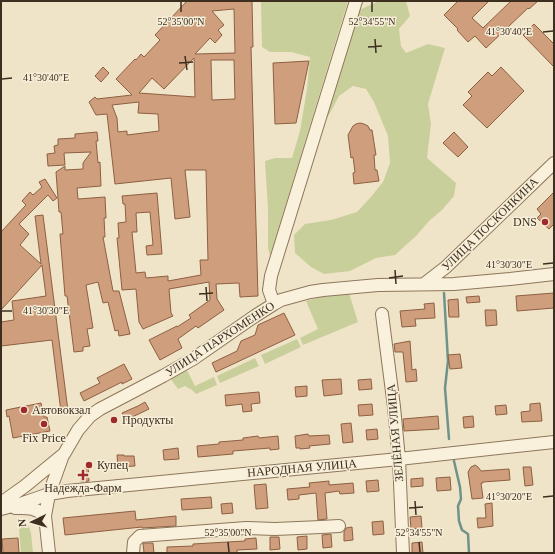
<svg xmlns="http://www.w3.org/2000/svg" width="555" height="554" viewBox="0 0 555 554" font-family="'Times New Roman',serif">
<style>
.green{fill:#c9cf9b}
.lines{fill:none;stroke-linecap:round;stroke-linejoin:round}
.stream{stroke:#6f938a;stroke-width:2.5}
.building{fill:#cf9f7d;stroke:#8d5f41;fill-rule:evenodd}
.minor-casing{stroke:#8d765c;stroke-width:14}
.minor{stroke:#faf1dc;stroke-width:12}
.ticks{fill:none;stroke:#3d2e20;stroke-width:1.5}
.poi-dot{fill:#9e2a2b;stroke:#f7eed8;stroke-width:1.5}
.labels{text-anchor:middle;stroke-width:3;stroke-linejoin:round;paint-order:stroke}
.poi-label{font-size:12px;fill:#3d2e20;stroke:#f7eed8;text-anchor:start}
.street-label{font-size:12px;fill:#3d2e20;stroke:#f7eed8}
.ticks-label{font-size:10px;text-anchor:middle;fill:#3d2e20;stroke:#f7eed8;stroke-width:3;stroke-linejoin:round;paint-order:stroke}
</style>
<rect width="100%" height="100%" fill="#f0e4c8"/>
<path class="green" d="M261 1H348L270 256 268 248V209L265 161 275 158H292L300 131 307 89 310 57 291 52H270L262 47Z
M379 1H406L410 16 399 29 401 46 406 53 428 44 445 48 437 74 428 104 431 124 427 158 456 183 454 196 442 210 429 221 416 236 395 255 376 258 350 271 324 274 311 267 295 253 294 235 305 224 331 220 357 212 370 198 383 182 390 163 388 136 374 102 366 89 353 86 339 96 329 115 320 129 357 11Z
M349 293 358 322 303 345 300 338 318 329 306 301 320 297Z
M297 339 301 347 265 364 261 355Z
M255 358 259 366 220 383 217 376Z
M184 370H186L188 372 195 386 214 377 217 385 196 394 192 390 185 386 178 389 170 378Z
M25 526 29 527 31 533 33 553H21L19 530C20 527 22 527 25 526Z"/>
<g class="lines">
<path class="stream" d="M444 293 448 361 445 388 449 439
M454 461 460 487 461 499 458 506 459 521 462 530 468 534 469 553"/>
</g>
<path class="building" d="M187 1H252L253 47H251L258 296 240 297 239 283 216 284 217 299 224 310 198 328 196 326 178 339 182 348 160 360 149 340 177 326V327L191 318 189 315 210 300 209 282 169 289 171 313 173 316 143 329 139 322 136 289 122 290 117 238H119L118 223 126 222 125 204H123L122 196 157 193 162 254 147 255 146 246 153 245 150 212 136 213 137 232H132L136 273 145 272 146 278 168 276V281L201 275 200 260H208L206 170H185L190 217 175 219 171 178 115 184 107 114 96 115 89 102 95 97 97 99 132 95 116 79 135 59 136 60 141 54 144 57 160 40 155 35ZM234 9 235 53 195 54 210 38 215 43 222 35 218 30 224 25 212 11ZM194 58 195 97 139 93 152 78 164 89ZM211 60H234L235 99 212 100ZM139 102 138 113 158 114 159 131 127 135V131L118 132 117 118 112 105Z
M458 1H489L472 18 483 28 511 1H538L529 9 528 8 486 48 475 36 468 42 457 30 458 29 444 15Z
M534 24 554 44V67L523 35Z
M309 61 296 123 275 124 273 63Z
M103 67 109 73 101 82 95 76Z
M501 67 524 91 487 128 463 105 472 96 468 92 488 72 492 76Z
M360 123 364 124 368 126 370 130H372L376 155H374L375 170H377L379 181 354 184 353 173 355 172 353 157 351 158 348 135 353 126 356 124Z
M97 132 98 141H96L98 163 100 162 101 186 77 188 78 199 105 197 106 218H104L105 237H103L113 291H119L130 334 119 336 118 330 115 331 108 302 103 303 98 282 86 285 93 328 87 329 90 346 83 347V351L74 352 67 296H65L60 234H63L61 212H59L56 172 65 166V170L83 169V163L91 152 64 153 65 165 48 166 47 154 55 153 54 146 58 145V139L75 138V134Z
M454 132 468 147 458 157 443 143Z
M45 179 57 198 53 201 48 195 19 224 29 234 20 245 41 264 35 216 43 215 68 411 61 412 52 340 1 346V322L14 320 12 301 46 296 42 265 1 310V232L26 205 22 201 30 192 33 195 42 187 39 182Z
M554 192V224L549 229 537 218 541 214 537 209Z
M554 293V308L517 311 516 296Z
M479 296 480 302 467 303 466 297Z
M458 299 459 317H449L448 300Z
M434 303 435 318 415 319 416 326 402 327 400 311 425 309 424 304Z
M485 310H496L497 325 486 326Z
M284 313 295 335 216 372 212 363 237 351 241 341 255 335 258 325Z
M410 341 412 370 416 369 417 381 406 382 403 352H395L394 344Z
M460 354 462 368 450 369 448 355Z
M124 364 132 379 122 384V382L84 401 80 393 100 383 97 378Z
M341 379 342 394 324 396 322 380Z
M371 379 372 389 359 390 358 380Z
M307 386V396L296 397 295 387Z
M259 392 260 403 251 404 252 411 243 412 242 404 226 406 225 395Z
M145 402 149 409 126 420 122 413 138 406Z
M41 403 44 417H47L50 431 13 438 9 416 7 417 6 410Z
M540 403 542 421 522 422 521 412 530 411V404Z
M372 404 373 415 359 416 358 405Z
M506 405 507 414 496 415 495 406Z
M438 416 439 429 404 431 403 419Z
M473 416 474 427 464 428 463 417Z
M351 423 353 442 343 443 341 424Z
M377 429 378 439 367 440 366 430Z
M308 434 309 436 329 435 330 444 309 446 310 448 300 449V448H296L295 436Z
M258 436 259 438 278 436 279 449 270 450V448L233 451V454L198 457 197 446 219 444V442L243 440V438Z
M178 448 179 459 164 460 163 450Z
M117 455H124V456H134L135 466 118 467Z
M88 463 89 481 81 482V475Z
M475 465 478 467 481 471 509 469 510 480 483 482V483H481L483 498 472 499 468 472 471 467Z
M523 467H531L533 485 525 486Z
M450 477 451 490 437 491 436 478Z
M423 478V486L411 487V479Z
M378 480 379 491 367 492 366 481Z
M329 481V485L353 483 354 493 340 494 339 491 325 493 327 519 318 520 316 493 299 495V499L288 500 287 489 310 487 309 483Z
M266 484 268 508 256 509 254 485Z
M211 497 212 508 182 510 181 499Z
M232 503 233 513 222 514 221 504Z
M492 503 493 526 478 528 477 518H486L485 504Z
M135 511 136 520 176 516V526L142 528V527L65 535 63 518Z
M421 516 422 528 411 529 410 517Z
M383 521 384 534 373 535 372 522Z
M352 527 353 540 344 541V532L346 528Z
M331 534 332 547 323 548 322 535Z
M307 536V549L298 550 297 537Z
M270 537H279L280 549 270 550Z
M18 538 19 553H3L2 539Z
M256 538 257 549 237 550V553H167V547L193 546V544L245 541V539Z
M422 542 423 553H412V543Z
M143 543H153L154 553H144Z"/>
<g class="lines">
<defs>
<path id="minor" d="M424 284 446 267 554 163
M274 304 269 290 271 276 356 1
M382 314 394 407 399 459 403 553
M1 503 25 486 64 454 78 430 90 416 100 409 163 376 193 359 255 316 274 304 281 300 310 292 323 290 378 285 454 284 510 279 554 274
M15 508C28 508 35 507 45 516
M1 509 20 504 49 494 67 491 399 459 554 442
M49 553 45 516 49 494 63 455
M133 553 134 542 140 536 246 528 275 529 321 527 339 526"/>
</defs>
<use href="#minor" class="minor-casing"/>
<use href="#minor" class="minor"/>
</g>
<path class="ticks" d="M181 2V12M372 2V12M543 32 553 31M375 39 376 53M368 47 382 46M185 56 187 70M179 63 193 62M2 79 12 78M543 264 553 263M395 270 396 284M389 278 403 276M206 287 207 301M199 294 213 293M2 311H12M543 497 553 496M415 501 416 515M409 508 423 507M228 542 229 552M419 542 420 552"/>
<g class="poi-dot">
<circle cx="545" cy="222" r="4"/>
<circle cx="24" cy="410" r="4"/>
<circle cx="114" cy="420" r="4"/>
<circle cx="44" cy="424" r="4"/>
<circle cx="89" cy="465" r="4"/>
<path d="M81 469h4v4h4v4h-4v4h-4v-4h-4v-4h4z"/>
</g>
<g class="labels">
<g class="poi-label">
<text x="537" y="226" text-anchor="end">DNS</text>
<text x="32" y="414">Автовокзал</text>
<text x="122" y="424">Продукты</text>
<text x="44" y="442" text-anchor="middle">Fix Price</text>
<text x="97" y="469">Купец</text>
<text x="83" y="492" text-anchor="middle">Надежда-Фарм</text>
</g>
<g class="street-label">
<text transform="translate(490 224) rotate(-44)" y="4">УЛИЦА ПОСКОНКИНА</text>
<text transform="translate(220 339) rotate(-33)" y="4">УЛИЦА ПАРХОМЕНКО</text>
<text transform="translate(395 433) rotate(-95)" y="4">ЗЕЛЁНАЯ УЛИЦА</text>
<text transform="translate(302 468) rotate(-5)" y="4">НАРОДНАЯ УЛИЦА</text>
</g>
</g>
<g class="ticks-label">
<text x="181" y="25">52°35'00"N</text>
<text x="372" y="25">52°34'55"N</text>
<text x="509" y="35">41°30'40"E</text>
<text x="46" y="81">41°30'40"E</text>
<text x="509" y="268">41°30'30"E</text>
<text x="46" y="314">41°30'30"E</text>
<text x="509" y="500">41°30'20"E</text>
<text x="228" y="536">52°35'00"N</text>
<text x="419" y="536">52°34'55"N</text>
</g>
<rect width="555" height="554" fill="none" stroke="#3d2e20" stroke-width="4"/>
<g transform="translate(32 522) rotate(265)" stroke="#f7eed8" stroke-width="3" paint-order="stroke">
<path d="M0-3L7 15L0 10L-7 15Z" fill="#3d2e20"/>
<text y="-6" font-size="11" font-weight="bold" text-anchor="middle" fill="#3d2e20">N</text>
</g>
</svg>
